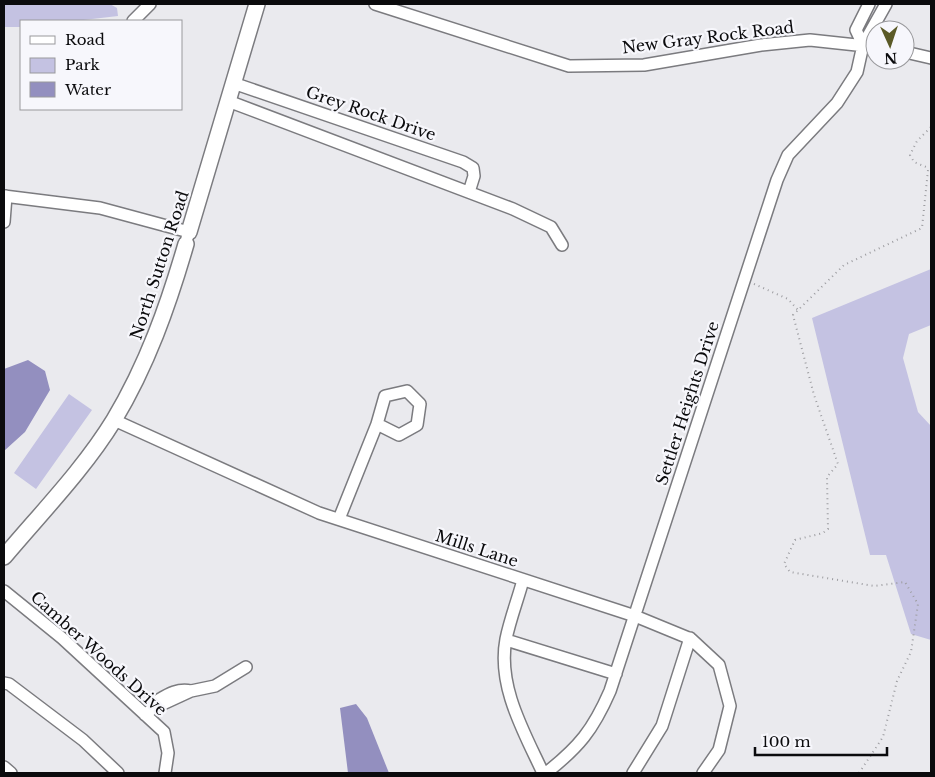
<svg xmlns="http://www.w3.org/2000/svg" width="935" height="777" viewBox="0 0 935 777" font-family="'Libre Baskerville',serif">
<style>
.green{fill:#c4c2e2}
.water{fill:#938fbf}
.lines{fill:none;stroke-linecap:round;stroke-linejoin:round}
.minor-casing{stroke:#7b7b7f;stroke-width:14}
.major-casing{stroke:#7b7b7f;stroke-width:18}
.path{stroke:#9d9da1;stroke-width:2;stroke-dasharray:1 4;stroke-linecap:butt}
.minor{stroke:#fff;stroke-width:11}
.major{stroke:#fff;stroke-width:15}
.labels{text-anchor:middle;stroke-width:4.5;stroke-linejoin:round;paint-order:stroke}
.street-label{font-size:16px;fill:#0b0b0d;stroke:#f7f7fc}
</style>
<rect width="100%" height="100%" fill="#eaeaee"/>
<path class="green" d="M4 4H110L117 8 118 16 75 21H21V27H4Z
M931 269V325L909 334 903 358 918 412 931 426V640L911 634 886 555H870L812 318Z
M69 394 92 410 36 489 14 473Z"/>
<path class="water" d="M28 360 45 371 50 390 25 432 4 451V369Z
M356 704 367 718 389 773H348L340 708Z"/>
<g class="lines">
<defs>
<path id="minor" d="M375 4 569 66 644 65 761 45 810 40 875 47
M133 21 150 4
M863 45 856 30 869 4
M905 52 931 58
M233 83 463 162 473 168 474 176 469 192
M228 101 513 209 551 227 562 245
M4 196 100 208 189 232 187 238
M4 222 6 196
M114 420 319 513 635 616 691 639 719 665 730 706 719 750 703 773
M339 519 377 424 399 435 417 425 420 404 407 391 385 396 377 424
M523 580C518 599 510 619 506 639 497 686 524 732 543 773
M4 591 62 638 164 732 168 753 165 773
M506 640 616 674
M4 683 9 684 83 740 118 773
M191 691 215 686 246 667
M145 715 152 709 191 691C177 688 167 695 155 702L152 709
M4 767 11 773
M546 773C579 747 593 730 610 691L777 180 788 155 837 103 857 72 863 45 886 4
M633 773 662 726 690 638"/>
<path id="major" d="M189 232 257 4
M4 557C41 513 84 469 114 420 147 365 168 306 186 244"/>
</defs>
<use href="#minor" class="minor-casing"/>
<use href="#major" class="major-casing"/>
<path class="path" d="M754 284 788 299 798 310
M859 773 883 737 897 681 911 652 918 604 905 582 874 586 790 572 784 564 795 540 823 533 828 529 827 477 838 464 814 395 793 315 844 265 922 228 928 170 926 167 914 162 910 155 917 141 931 127"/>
<use href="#minor" class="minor"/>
<use href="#major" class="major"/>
</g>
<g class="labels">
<g class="street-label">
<text transform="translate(708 37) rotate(-7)" y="6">New Gray Rock Road</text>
<text transform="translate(371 113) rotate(19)" y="6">Grey Rock Drive</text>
<text transform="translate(159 265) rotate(-72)" y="6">North Sutton Road</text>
<text transform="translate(687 403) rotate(-72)" y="6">Settler Heights Drive</text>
<text transform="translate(477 548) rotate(18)" y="6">Mills Lane</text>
<text transform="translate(99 653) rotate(42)" y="6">Camber Woods Drive</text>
</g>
</g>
<rect width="935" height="777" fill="none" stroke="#0b0b0d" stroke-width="10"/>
<rect x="20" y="20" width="162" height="90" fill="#f7f7fc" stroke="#99999c"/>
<rect x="30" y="36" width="25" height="8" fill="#ffffff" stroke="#99999c"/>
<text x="65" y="45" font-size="15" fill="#0b0b0d">Road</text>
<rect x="30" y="58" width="25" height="15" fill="#c4c2e2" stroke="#99999c"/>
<text x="65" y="70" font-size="15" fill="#0b0b0d">Park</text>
<rect x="30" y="82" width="25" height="15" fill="#938fbf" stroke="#99999c"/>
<text x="65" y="95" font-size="15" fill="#0b0b0d">Water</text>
<g transform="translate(890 45) rotate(177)"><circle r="24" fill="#f7f7fc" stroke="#99999c"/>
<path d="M0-4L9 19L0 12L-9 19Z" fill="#5b5a27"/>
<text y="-8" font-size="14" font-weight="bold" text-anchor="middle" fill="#0b0b0d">N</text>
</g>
<path d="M755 747v8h132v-8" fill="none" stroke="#0b0b0d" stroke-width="2.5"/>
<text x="762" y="747" font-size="15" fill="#0b0b0d" stroke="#f7f7fc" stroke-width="4" paint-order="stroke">100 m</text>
</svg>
